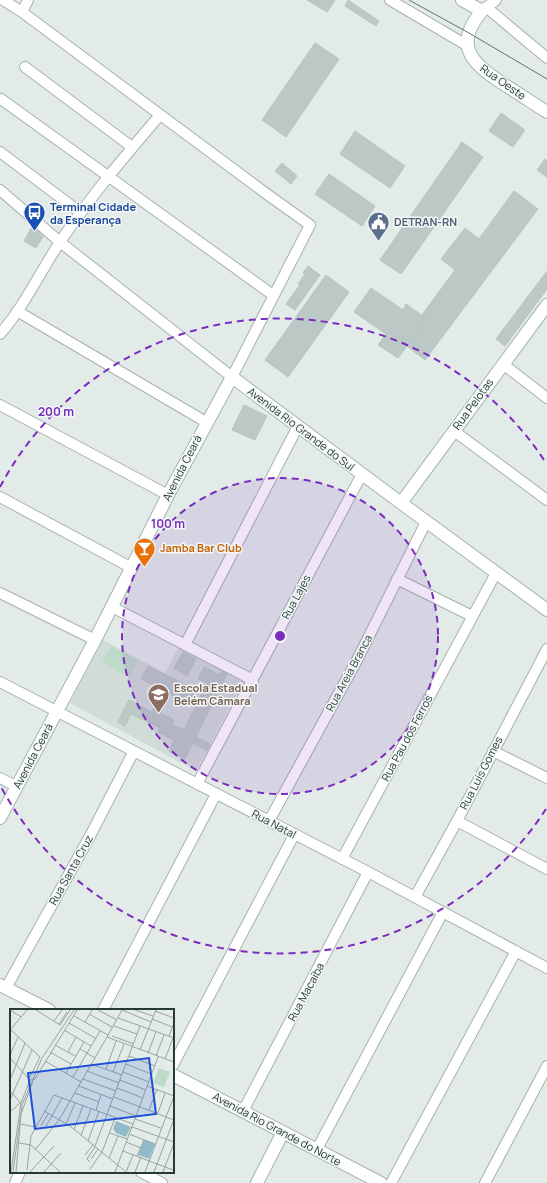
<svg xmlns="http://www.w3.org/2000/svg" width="547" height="1183" viewBox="0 0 547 1183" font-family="Manrope,sans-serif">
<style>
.built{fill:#d1dbd7}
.green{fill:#bedac9}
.building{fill:#bbc8c5;stroke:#b6c4c0}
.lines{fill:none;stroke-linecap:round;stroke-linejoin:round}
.street-casing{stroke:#a6b2af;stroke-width:12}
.secondary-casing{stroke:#a3b5b1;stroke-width:14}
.street{stroke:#fff;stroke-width:10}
.secondary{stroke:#fff;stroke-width:12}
.tram{stroke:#5f7672;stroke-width:1}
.ring{fill:none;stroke:#7b2cbf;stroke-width:2;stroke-dasharray:7 5}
.labels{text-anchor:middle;stroke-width:3;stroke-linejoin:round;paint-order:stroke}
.street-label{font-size:11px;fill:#253a37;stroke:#f3f8f6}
.transit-label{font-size:11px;font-weight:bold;fill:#164399;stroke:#f3f8f6;text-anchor:start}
.service-label{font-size:11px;font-weight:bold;fill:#4e5e75;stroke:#f3f8f6;text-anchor:start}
.food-label{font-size:11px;font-weight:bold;fill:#c56008;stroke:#f3f8f6;text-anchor:start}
.education-label{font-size:11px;font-weight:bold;fill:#785e54;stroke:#f3f8f6;text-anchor:start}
.inset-road{fill:none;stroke:#97a4a1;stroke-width:1}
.view{fill:#1d4ed8;fill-opacity:0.15;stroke:#1d4ed8;stroke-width:2}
.inset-edge{fill:none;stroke:#253a37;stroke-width:2}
.centre{fill:#7b2cbf;stroke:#f3f8f6;stroke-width:2}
.ring-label{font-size:12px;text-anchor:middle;font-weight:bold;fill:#7b2cbf;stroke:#f3f8f6;stroke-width:3;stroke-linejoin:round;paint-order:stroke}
</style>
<rect width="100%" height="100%" fill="#e3ebe8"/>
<path class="built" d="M103 640 165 673 180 645 245 678 196 771 70 703Z"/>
<path class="green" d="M111 646 138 660 129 677 102 662Z"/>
<path class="building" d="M307 0H335L327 12Z
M348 0 379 21 376 26 345 6Z
M315 43 339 59 286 137 262 120Z
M501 113 525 130 513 147 489 131Z
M355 131 405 166 390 188 340 154Z
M462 142 483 157 401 274 380 260Z
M545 159 547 161V177L537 170Z
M282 163 297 176 291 184 275 171Z
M329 174 375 206 362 226 315 194Z
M514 191 538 209 425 360 407 346 427 319 422 315 455 270 441 259 465 228 479 239Z
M34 223 37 225 36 229 43 237 36 248 24 241Z
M308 266 320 275 295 310 286 304 300 285 298 284 305 274 303 273Z
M547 271V289L505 346 496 339Z
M326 275 349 292 288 377 265 360Z
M371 288 403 310 406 304 427 319 398 358 378 345 386 334 354 312Z
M244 405 267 416 255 440 232 430Z
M183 652 196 659 187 676 174 668Z
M148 666 198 691 191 705 141 679Z
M204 667 220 675 224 667 229 670 196 737 210 744 207 751 193 743 185 759 169 751 174 740 158 732 160 728 131 714 125 726 118 722 129 700 152 712 153 709 174 720 172 725 184 730 207 683 198 679Z"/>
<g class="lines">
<defs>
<path id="street" d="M390 0 468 46
M486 7 547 58
M482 11 496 0
M22 12 28 0
M25 67 132 147
M1 99 273 295
M0 152 81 213
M0 190 60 242 232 377 310 225 264 192 22 12 3 0
M17 311 206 422
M0 334C24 307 40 272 60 242 90 197 125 156 160 115
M503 364 547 398
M0 405 168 495
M454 431 547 500
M0 497 132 568
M397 579 472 616
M0 593 95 640
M112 607 253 680
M185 645 298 426
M0 682 368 872 547 968
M493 751 547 778
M0 778 16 786
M197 784 362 474
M269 821 357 660 426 522
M457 821 547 869
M342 859 496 573
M415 897 457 821 547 649
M6 988 90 836 134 751
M103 1010 216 794
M173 1065 294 835
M243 1111 368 872
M317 1149 443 912
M141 1172 162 1183
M15 1183 20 1172
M391 1183 516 951
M485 1183 547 1066"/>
<path id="secondary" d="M462 0 482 11C450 48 476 66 508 87 521 95 534 104 547 112
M401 503 547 305
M0 818 95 640 168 495 232 377 401 503 547 610
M0 985 49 1010
M173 1075 381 1183
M257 1183 283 1132"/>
</defs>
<use href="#street" class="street-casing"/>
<use href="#secondary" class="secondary-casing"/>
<use href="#street" class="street"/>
<use href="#secondary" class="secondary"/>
<path class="tram" d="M409 0 469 33 547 79"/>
</g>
<circle cx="280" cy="636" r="158" fill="#7b2cbf" fill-opacity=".12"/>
<g class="ring">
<circle cx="280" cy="636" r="158"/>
<path d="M546 809A317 317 0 0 1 0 785M0 487A317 317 0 0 1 546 463"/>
</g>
<defs>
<symbol id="bus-pin" viewBox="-11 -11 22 30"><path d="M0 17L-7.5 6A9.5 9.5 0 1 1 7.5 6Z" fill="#1a4fb4" stroke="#f3f8f6"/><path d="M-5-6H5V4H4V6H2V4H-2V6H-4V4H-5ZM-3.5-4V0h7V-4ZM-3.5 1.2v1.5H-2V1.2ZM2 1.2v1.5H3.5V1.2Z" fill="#fff"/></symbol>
<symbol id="civic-pin" viewBox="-11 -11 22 30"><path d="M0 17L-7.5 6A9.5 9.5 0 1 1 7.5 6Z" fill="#5c6f8a" stroke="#f3f8f6"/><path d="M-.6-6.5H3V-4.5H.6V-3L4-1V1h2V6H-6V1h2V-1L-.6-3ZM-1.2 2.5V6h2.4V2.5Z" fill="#fff"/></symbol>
<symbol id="bar-pin" viewBox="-11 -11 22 30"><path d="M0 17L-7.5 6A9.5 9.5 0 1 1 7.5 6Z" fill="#e8710a" stroke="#f3f8f6"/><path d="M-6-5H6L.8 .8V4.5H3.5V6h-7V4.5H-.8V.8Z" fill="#fff"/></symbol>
<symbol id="school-pin" viewBox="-11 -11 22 30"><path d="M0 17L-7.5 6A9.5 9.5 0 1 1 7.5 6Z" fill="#8d6e63" stroke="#f3f8f6"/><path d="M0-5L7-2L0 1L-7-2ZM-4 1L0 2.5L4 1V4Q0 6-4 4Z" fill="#fff"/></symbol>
</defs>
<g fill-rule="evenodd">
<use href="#bus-pin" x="22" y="200" width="25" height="34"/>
<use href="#civic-pin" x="366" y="210" width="25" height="34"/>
<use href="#bar-pin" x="132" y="536" width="25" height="34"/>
<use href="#school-pin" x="146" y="682" width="25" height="34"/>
</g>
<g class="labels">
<g class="street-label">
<text transform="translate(503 82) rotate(35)" y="4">Rua Oeste</text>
<text transform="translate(473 404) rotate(-54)" y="4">Rua Pelotas</text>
<text transform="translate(301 429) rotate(37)" y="4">Avenida Rio Grande do Sul</text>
<text transform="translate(182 468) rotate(-63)" y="4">Avenida Ceará</text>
<text transform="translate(296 597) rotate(-62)" y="4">Rua Lajes</text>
<text transform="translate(349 673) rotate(-62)" y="4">Rua Areia Branca</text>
<text transform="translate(407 738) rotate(-62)" y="4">Rua Pau dos Ferros</text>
<text transform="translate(33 756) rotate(-62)" y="4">Avenida Ceará</text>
<text transform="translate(481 773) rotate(-63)" y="4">Rua Luís Gomes</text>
<text transform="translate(274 824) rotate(28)" y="4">Rua Natal</text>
<text transform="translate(71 870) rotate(-61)" y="4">Rua Santa Cruz</text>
<text transform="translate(306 992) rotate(-62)" y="4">Rua Macaíba</text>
<text transform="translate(277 1129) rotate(28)" y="4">Avenida Rio Grande do Norte</text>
</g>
<g class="transit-label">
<text x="50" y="211">Terminal Cidade<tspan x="50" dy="13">da Esperança</tspan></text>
</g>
<g class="service-label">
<text x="394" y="226">DETRAN-RN</text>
</g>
<g class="food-label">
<text x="160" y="552">Jamba Bar Club</text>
</g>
<g class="education-label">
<text x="174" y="692">Escola Estadual<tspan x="174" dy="13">Belém Câmara</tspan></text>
</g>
</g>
<g transform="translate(10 1009)">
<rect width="164" height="164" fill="#e3ebe8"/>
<path d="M149 59 160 63 154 78 143 74Z" fill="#bedac9"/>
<path d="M106 112 121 118 116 128 106 124 103 120ZM134 131 145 135 139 150 128 146Z" fill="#91bbca"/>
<path class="inset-road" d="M0 1 11 8M26 1 50 16 60 1M88 1 107 11M112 1 141 13M112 1 97 28 164 53M125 1 143 7M145 2 164 9M79 5 102 18M64 7 98 26M108 9 164 29M142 10 162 18M44 12 52 1M75 13 82 1M59 14 85 29M49 15 57 3M104 17 127 25M0 20 30 48 19 70M0 21 17 1M54 21 81 37M102 27 124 35M159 27 164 14M45 36 65 47M70 40 85 49M130 41 146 1M40 43 61 55M58 43 66 28M138 44 146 23M0 46 8 28M119 47 145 57M146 47 154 26M0 49 19 70M155 50 163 29M35 52 71 73M81 55 112 66M116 55 141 65M96 60 106 32M77 62 109 74M103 63 114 35M113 63 139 73M56 64 74 33M63 68 90 22M73 70 106 82M0 71 15 34M20 71 25 70 67 1M110 71 136 81M69 77 103 90M137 77 164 87M107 79 133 89M0 82 11 94M65 84 89 93M104 88 164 111M0 91 22 41M100 97 126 107M86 101 91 86M139 101 147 80M34 102 60 117 116 163M0 103 10 94M148 104 155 84M125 110 151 119M11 115 25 118M56 115 65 94M31 117 38 105M122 118 164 133M35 119 52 89M64 120 73 97M100 124 117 130M119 125 145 135M71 126 81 100M78 132 89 102M116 133 131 139M9 134 21 136 50 163M85 137 130 17M25 141 49 111 97 28M113 142 163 161M75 146 83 136M127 147 134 131M99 149 108 127M81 150 88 140M80 153 77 150 85 138M80 160 92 143 105 109M17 161 21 127 44 86 123 115M1 163 11 94 20 71M3 163 12 96 32 49 64 1M6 163 11 105 23 72M20 163 44 137M34 163 51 144M105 163 148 48M116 163 123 146M125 163 131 148M135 163 164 87M144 163 164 110M153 163 164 134"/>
<path class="view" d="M139 49 146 105 25 120 18 64Z"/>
<rect width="164" height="164" class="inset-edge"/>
</g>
<circle cx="280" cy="636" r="6" class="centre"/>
<g class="ring-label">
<text x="56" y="416">200 m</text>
<text x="168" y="528">100 m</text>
</g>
</svg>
